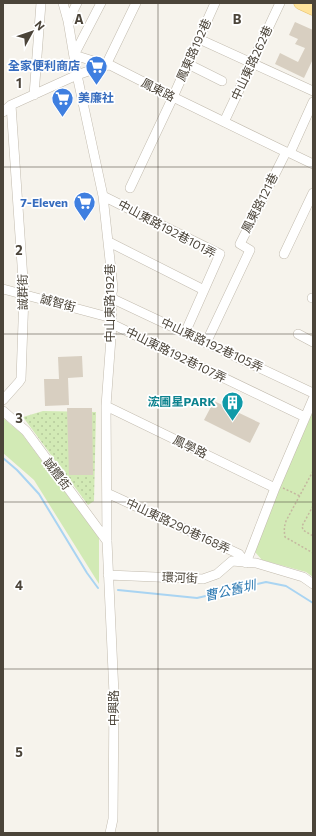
<svg xmlns="http://www.w3.org/2000/svg" width="316" height="836" viewBox="0 0 316 836" font-family="Commissioner,'Noto Sans TC',sans-serif">
<style>
.grass{fill:url(#grass-dots)}
.green{fill:#d2eab5}
.lines{fill:none;stroke-linecap:round;stroke-linejoin:round}
.stream{stroke:#a9d4f2;stroke-width:2}
.building{fill:#d8cfc1}
.minor-casing{stroke:#c2bbae;stroke-width:10}
.major-casing{stroke:#e6c16a;stroke-width:13}
.path{stroke:#c4b79f;stroke-width:1.5;stroke-dasharray:2 2;stroke-linecap:butt}
.minor{stroke:#fff;stroke-width:9}
.major{stroke:#ffe39c;stroke-width:12}
.grid{fill:none;stroke:#4b4439;stroke-width:1;stroke-opacity:0.55}
.labels{text-anchor:middle;stroke-width:3.5;stroke-linejoin:round;paint-order:stroke}
.street-label{font-size:12px;fill:#4b4439;stroke:#fff}
.shop-label{font-size:12px;font-weight:bold;fill:#366cbe;stroke:#fff;text-anchor:end}
.culture-label{font-size:12px;font-weight:bold;fill:#0d838f;stroke:#fff;text-anchor:end}
.water-label{font-size:13px;font-style:italic;fill:#2e7ab2;stroke:#fff}
.grid-label{font-size:13px;text-anchor:middle;font-weight:bold;fill:#4b4439;stroke:#fff;stroke-width:3.5;stroke-linejoin:round;paint-order:stroke}
</style>
<defs>
<pattern id="grass-dots" width="8" height="8" patternUnits="userSpaceOnUse"><rect width="8" height="8" fill="#d2eab5"/><path d="M2 2h.1M6 6h.1" fill="none" stroke="#b6ca9c" stroke-width="1.8" stroke-linecap="round"/></pattern>
</defs>
<rect width="100%" height="100%" fill="#f6f3ec"/>
<path class="grass" d="M43 411 96 412 94 501 88 505 23 417Z"/>
<path class="green" d="M313 411V577L306 572 262 560 255 552 284 477Z
M3 418 22 434 99 538V584L34 480 3 453Z"/>
<g class="lines">
<path class="stream" d="M3 458 17 470 39 494 87 573 98 588
M118 590 197 598 266 582 286 586 313 603"/>
</g>
<path class="building" d="M295 22 313 30V59L304 78 275 64 280 53 298 62 305 48 295 44 298 39 289 35Z
M82 356 83 377 68 378 69 405 45 406 44 379H59L58 357Z
M214 401 260 423 250 443 204 420Z
M67 408H92L93 475H69Z"/>
<g class="lines">
<defs>
<path id="minor" d="M63 3 68 21 77 75 103 196 113 288 111 298 112 324 106 406 107 541 114 694 113 819 110 833
M101 3 74 55 106 65 136 3
M68 21 77 3
M199 39 313 91
M188 64 222 81
M34 95 41 3
M3 112 11 105 77 75 103 66 110 65 173 97 286 152 290 153 313 164
M224 122 280 3
M290 153 313 102
M130 188 173 97 215 3
M103 196 220 254 185 333
M109 242 204 290
M284 254 313 193
M3 289 112 318
M111 298 313 393
M312 298H313
M112 324 305 417
M298 334 313 342
M206 343 250 250 240 244 286 152
M3 400 19 382 21 379 24 294 11 105
M106 406 275 488
M3 411 26 431 107 541
M107 493 239 554 246 563 275 488 313 399
M108 575 203 579 217 574 232 561 256 563 303 577 313 584"/>
<path id="major" d="M300 3 313 9"/>
</defs>
<use href="#minor" class="minor-casing"/>
<use href="#major" class="major-casing"/>
<path class="path" d="M313 471 286 521C284 527 284 531 285 537L313 553
M283 488 300 496
M313 506 302 526 303 530 313 536"/>
<use href="#minor" class="minor"/>
<use href="#major" class="major"/>
</g>
<path class="grid" d="M158 3V833M3 167H313M3 334H313M3 502H313M3 669H313"/>
<defs>
<symbol id="supermarket-pin" viewBox="-11 -11 22 30"><path d="M0 17L-7.5 6A9.5 9.5 0 1 1 7.5 6Z" fill="#3f7fe0" stroke="#fff"/><path d="M-6-5.5h2.5l.6 2H6L4.5 2H-2.5L-4.4-4H-6ZM-1.5 3.2a1.3 1.3 0 1 0 .1 0ZM3 3.2a1.3 1.3 0 1 0 .1 0Z" fill="#fff"/></symbol>
<symbol id="building-pin" viewBox="-11 -11 22 30"><path d="M0 17L-7.5 6A9.5 9.5 0 1 1 7.5 6Z" fill="#0f9aa8" stroke="#fff"/><path d="M-4-6H4V6H1V3H-1V6H-4ZM-2.5-4.3h1.7v1.8h-1.7ZM.8-4.3h1.7v1.8H.8ZM-2.5-1h1.7V.8h-1.7ZM.8-1h1.7V.8H.8Z" fill="#fff"/></symbol>
</defs>
<g fill-rule="evenodd">
<use href="#supermarket-pin" x="84" y="54" width="25" height="34"/>
<use href="#supermarket-pin" x="50" y="86" width="25" height="34"/>
<use href="#supermarket-pin" x="72" y="190" width="25" height="34"/>
<use href="#building-pin" x="220" y="390" width="25" height="34"/>
</g>
<g class="labels">
<g class="street-label">
<text transform="translate(194 50) rotate(-66)" y="4">鳳東路192巷</text>
<text transform="translate(252 63) rotate(-65)" y="4">中山東路262巷</text>
<text transform="translate(158 90) rotate(27)" y="4">鳳東路</text>
<text transform="translate(260 203) rotate(-63)" y="4">鳳東路121巷</text>
<text transform="translate(167 229) rotate(28)" y="4">中山東路192巷101弄</text>
<text transform="translate(23 292) rotate(-91)" y="4">誠群街</text>
<text transform="translate(58 303) rotate(15)" y="4">誠智街</text>
<text transform="translate(110 303) rotate(-90)" y="4">中山東路192巷</text>
<text transform="translate(212 345) rotate(25)" y="4">中山東路192巷105弄</text>
<text transform="translate(176 355) rotate(26)" y="4">中山東路192巷107弄</text>
<text transform="translate(190 447) rotate(26)" y="4">鳳學路</text>
<text transform="translate(57 474) rotate(53)" y="4">誠體街</text>
<text transform="translate(178 526) rotate(25)" y="4">中山東路290巷168弄</text>
<text transform="translate(180 578) rotate(2)" y="4">環河街</text>
<text transform="translate(114 708) rotate(-90)" y="4">中興路</text>
</g>
<g class="shop-label">
<text x="80" y="70">全家便利商店</text>
<text x="78" y="102" text-anchor="start">美廉社</text>
<text x="68" y="207">7-Eleven</text>
</g>
<g class="culture-label">
<text x="216" y="406">浤圃星PARK</text>
</g>
<g class="water-label">
<text transform="translate(230 590) rotate(-13)" y="5">曹公舊圳</text>
</g>
</g>
<g class="grid-label">
<text x="79" y="24">A</text>
<text x="237" y="24">B</text>
<text x="19" y="88">1</text>
<text x="19" y="255">2</text>
<text x="19" y="423">3</text>
<text x="19" y="590">4</text>
<text x="19" y="757">5</text>
</g>
<rect width="316" height="836" fill="none" stroke="#4b4439" stroke-width="8"/>
<g transform="translate(32 32) rotate(50)" stroke="#ffffff" stroke-width="3" paint-order="stroke">
<path d="M0-3L7 15L0 10L-7 15Z" fill="#4b4439"/>
<text y="-6" font-size="11" font-weight="bold" text-anchor="middle" fill="#4b4439">N</text>
</g>
</svg>
